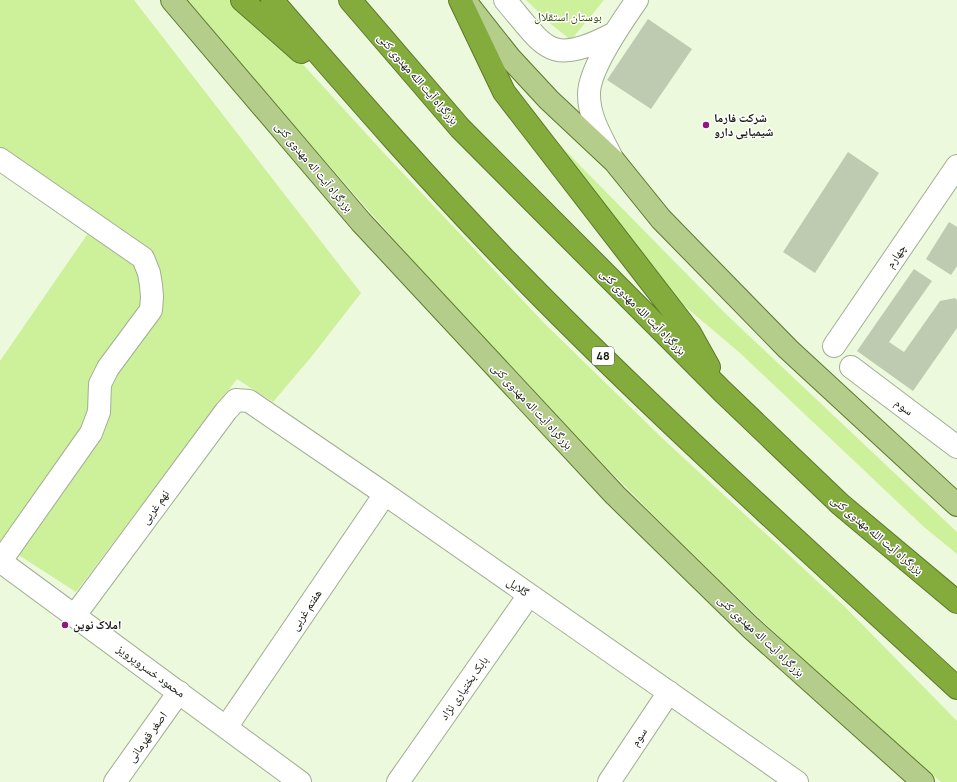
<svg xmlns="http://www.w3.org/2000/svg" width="957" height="782" viewBox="0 0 957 782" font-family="Manrope,'Noto Naskh Arabic',sans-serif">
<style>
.green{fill:#cdf09b}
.building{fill:#bfcbb0}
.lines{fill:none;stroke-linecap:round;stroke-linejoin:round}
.minor-casing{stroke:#a2ae93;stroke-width:24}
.major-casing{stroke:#5d782d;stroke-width:24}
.highway-casing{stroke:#5d782d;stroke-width:24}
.minor{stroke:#fff;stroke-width:22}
.major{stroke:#b5cd8b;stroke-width:22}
.highway{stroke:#84ac3d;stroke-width:22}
.poi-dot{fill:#8f1a7a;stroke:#fff;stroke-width:1.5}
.labels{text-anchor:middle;stroke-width:3;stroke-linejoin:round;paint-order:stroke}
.shield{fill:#fff;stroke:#5a5d56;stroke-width:1}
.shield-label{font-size:11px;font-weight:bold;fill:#14180e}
.park-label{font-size:12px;fill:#344a05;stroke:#fff}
.street-label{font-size:12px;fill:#14180e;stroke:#fff}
.poi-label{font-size:12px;font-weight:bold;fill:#14180e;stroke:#fff;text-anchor:start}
</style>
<rect width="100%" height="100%" fill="#ecf9dc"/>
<path class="green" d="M0 0H134L361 293 312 356 273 402 237 379 76 592 0 543V361L93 226 0 162Z
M188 0H237L299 60 382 151 544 323 662 438 845 607 957 721V782H941C665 546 420 278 188 0Z
M526 0H604L571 40 552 25Z
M549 134 727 315 957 532V554L924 527 740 353 681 303Z"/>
<path class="building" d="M648 19 692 49 651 109 607 80Z
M848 152 879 173 815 273 783 252Z
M949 222 957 227V266L951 275 926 259Z
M914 269 932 281 889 342 904 352 940 301 955 298 957 300V328L913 391 857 351Z"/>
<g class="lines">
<defs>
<path id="minor" d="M505 0C546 48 549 67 613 34
M612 158C602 138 589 118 589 95 588 70 623 20 637 0
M0 159 143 258 149 273 151 285 152 297 151 310 108 368 100 384 99 412 91 433 0 562
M834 346 957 166
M851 367 957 447
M0 561 300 782
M75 615 226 411 236 400 249 401 385 494 797 782
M227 726 385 494
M115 782 179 692
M398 782 529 595
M609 782 669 692"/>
<path id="major" d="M172 0 361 222 615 495 750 627 923 782
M465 1 510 58 549 100 615 162 661 219 788 349 957 505"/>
<path id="highway" d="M242 0 301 52
M272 0C354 95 436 189 524 279 663 421 811 553 957 688
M350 0 460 128 722 391 840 504 957 602
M460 0 504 92 690 333 709 367"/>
</defs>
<use href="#minor" class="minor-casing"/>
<use href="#major" class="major-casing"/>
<use href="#highway" class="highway-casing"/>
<use href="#minor" class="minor"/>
<use href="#major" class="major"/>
<use href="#highway" class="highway"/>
</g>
<g class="poi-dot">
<circle cx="706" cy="125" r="4"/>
<circle cx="65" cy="625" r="4"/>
</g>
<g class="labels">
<rect class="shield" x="592" y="347" width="22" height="18" rx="3"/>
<g class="shield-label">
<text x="603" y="360">48</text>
</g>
<g class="park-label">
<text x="568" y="21">بوستان استقلال</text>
</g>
<g class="street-label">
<text transform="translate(418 79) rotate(49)" y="4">بزرگراه آیت الله مهدوی کنی</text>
<text transform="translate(314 167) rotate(50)" y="4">بزرگراه آیت اله مهدوی کنی</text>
<text transform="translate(896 256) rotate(-56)" y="4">چهارم</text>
<text transform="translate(643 312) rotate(45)" y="4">بزرگراه آیت الله مهدوی کنی</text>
<text transform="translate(532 406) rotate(47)" y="4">بزرگراه آیت اله مهدوی کنی</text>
<text transform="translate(904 407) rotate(37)" y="4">سوم</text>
<text transform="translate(155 507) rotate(-54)" y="4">نهم غربی</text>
<text transform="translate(877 535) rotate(40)" y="4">بزرگراه آیت الله مهدوی کنی</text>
<text transform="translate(518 587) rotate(35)" y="4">گلایل</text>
<text transform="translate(306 610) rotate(-56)" y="4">هفتم غربی</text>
<text transform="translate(761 636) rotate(43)" y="4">بزرگراه آیت اله مهدوی کنی</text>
<text transform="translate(151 671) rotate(36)" y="4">محمود خسروپرویز</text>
<text transform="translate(464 688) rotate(-55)" y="4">بابک بختیاری نژاد</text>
<text transform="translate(147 737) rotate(-54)" y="4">اصغر قهرمانی</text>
<text transform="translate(639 737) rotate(-57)" y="4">سوم</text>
</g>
<g class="poi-label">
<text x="714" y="122">شرکت فارما<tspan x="714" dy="14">شیمیایی دارو</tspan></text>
<text x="73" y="629">املاک نوین</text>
</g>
</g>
</svg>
